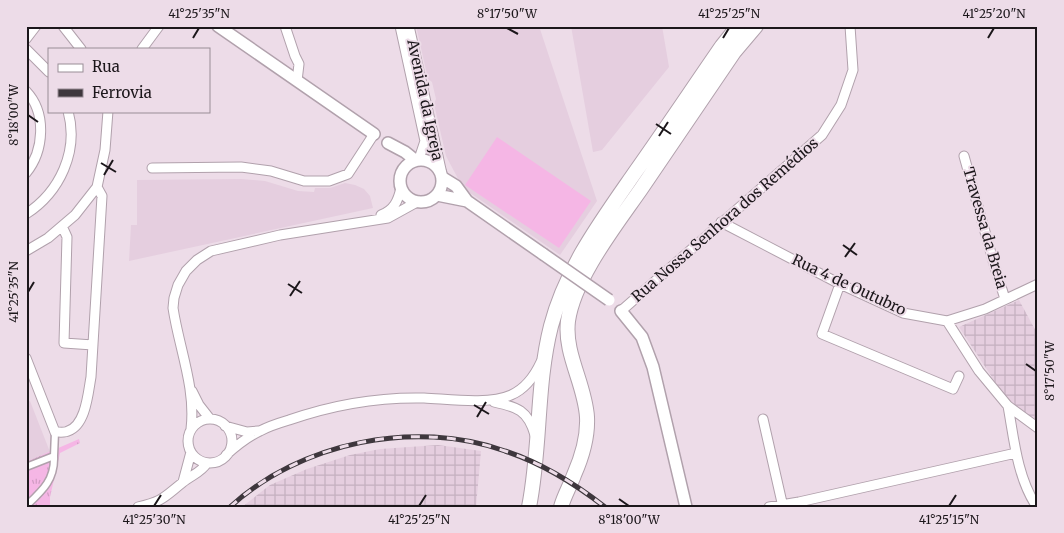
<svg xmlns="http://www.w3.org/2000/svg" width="1064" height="533" viewBox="0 0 1064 533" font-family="Merriweather,serif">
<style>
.built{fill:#e5cedf}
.industrial{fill:url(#industrial-grid)}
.park{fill:url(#park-tufts)}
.pitch{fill:#f5b6e5}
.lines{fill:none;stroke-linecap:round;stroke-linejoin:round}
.pedestrian-casing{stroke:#b1a1ac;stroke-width:9}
.minor-casing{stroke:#b1a1ac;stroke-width:11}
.secondary-casing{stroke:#b1a1ac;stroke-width:14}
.primary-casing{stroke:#b1a1ac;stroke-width:16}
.pedestrian{stroke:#fff;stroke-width:6}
.minor{stroke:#fff;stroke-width:9}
.secondary{stroke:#fff;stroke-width:11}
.primary{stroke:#fff;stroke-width:14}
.rail-casing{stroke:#3e373d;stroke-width:5}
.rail{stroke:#eddce8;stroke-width:3;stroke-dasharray:9;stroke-linecap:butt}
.secondary-bridge-casing{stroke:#b1a1ac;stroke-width:14;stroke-linecap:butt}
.secondary-bridge{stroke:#fff;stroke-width:11}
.ticks{fill:none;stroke:#1c171b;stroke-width:2}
.labels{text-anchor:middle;stroke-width:4;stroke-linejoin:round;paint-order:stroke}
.street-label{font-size:15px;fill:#1c171b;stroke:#eddce8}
.neatline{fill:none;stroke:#1c171b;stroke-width:2}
.ticks-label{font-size:12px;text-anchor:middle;fill:#1c171b}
</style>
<defs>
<pattern id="industrial-grid" width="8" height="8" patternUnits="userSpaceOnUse" patternTransform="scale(1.25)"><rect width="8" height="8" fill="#e5cedf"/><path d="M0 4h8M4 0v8" fill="none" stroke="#c4b0bf"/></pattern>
<pattern id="park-tufts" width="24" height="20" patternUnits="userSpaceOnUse" patternTransform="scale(1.25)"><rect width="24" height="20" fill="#f5b6e5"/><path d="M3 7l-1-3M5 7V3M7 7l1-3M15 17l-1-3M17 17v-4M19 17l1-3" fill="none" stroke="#d19cc4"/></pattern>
</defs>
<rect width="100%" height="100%" fill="#eddce8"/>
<path class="built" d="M416 26H539L597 201 560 255 463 188 446 156 434 104 436 99 432 82 428 79Z
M571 26H662L669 67 602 150 593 152Z
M241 179 265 181 298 191 314 192 315 188H330L345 183 355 185 364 189 370 196 373 208 129 261 131 225H137V180Z
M30 401 50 452 26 462V403Z"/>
<path class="industrial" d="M1019 300 1038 335V426L1003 394 959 327Z
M438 445 481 451 476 507H242L270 485 307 469 350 455 380 449Z"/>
<path class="park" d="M79 439 80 443 60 453 50 497V507H26V462Z"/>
<path class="pitch" d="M497 137 591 201 559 248 465 185Z"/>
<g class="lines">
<defs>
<path id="pedestrian" d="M26 467 54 456 55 432
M26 506C42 491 55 480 54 456"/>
<path id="minor" d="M63 26 81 49
M285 26 295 56 299 64 297 81
M400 26 425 141 419 159
M409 26 442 174
M26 39 36 26
M26 49 49 72
M142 49 159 26
M26 91C47 113 44 151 26 173
M964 156 994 264 1005 299
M152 168 241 167 271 171 304 181H329L348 174 374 134
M26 214C60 192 79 151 68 111
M381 215C394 210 398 201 401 188
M721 222 840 284 903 313 947 321 985 309 1038 284
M62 226 67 237 64 343 93 345
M26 251 48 238 75 215 97 187 105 150 108 111
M840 284 822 334 953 389 959 376
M621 311 822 135 841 105 853 70 850 26
M947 321 979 371 1008 406 1038 428
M26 358 55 432C59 432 65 433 68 431 86 425 88 393 91 377L102 196 97 187
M192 391 199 405 210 419
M494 402C517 407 528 410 535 435
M1008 406C1014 439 1017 475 1035 504
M763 419 783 507
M188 441a22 22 0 1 1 44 0a22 22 0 1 1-44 0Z
M225 426 247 432 258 431
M191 429C196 388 179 348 173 308L174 298 178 285 186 271 197 260 211 251 280 235 388 218 417 202
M226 455C236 446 247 437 260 431 269 426 279 423 289 420 332 405 378 397 424 398 448 399 489 405 511 395 525 389 535 375 541 362
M183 482 191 452
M138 507C163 501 163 498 182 483 191 475 201 473 207 463
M769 507 799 502 1016 453"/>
<path id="secondary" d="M218 26 374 134
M388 143 405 152 415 160
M400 181a21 21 0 1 1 42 0a21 21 0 1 1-42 0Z
M443 178 456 186 467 201 543 254
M437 195 467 201
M621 311 642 337 653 367 686 507"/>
<path id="primary" d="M529 507C541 447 536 385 551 326 566 268 602 220 636 171 665 130 693 88 722 46L738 26
M561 507C564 496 570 486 574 475 582 457 588 437 587 417 585 384 564 354 568 321 574 278 616 225 641 189 672 144 703 98 734 52L756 26"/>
</defs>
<use href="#pedestrian" class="pedestrian-casing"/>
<use href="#minor" class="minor-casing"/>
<use href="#secondary" class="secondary-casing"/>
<use href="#primary" class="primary-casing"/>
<use href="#pedestrian" class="pedestrian"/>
<use href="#minor" class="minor"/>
<use href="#secondary" class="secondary"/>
<use href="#primary" class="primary"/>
<defs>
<path id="rail" d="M230 507C301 442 415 419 505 451 542 463 574 483 605 507"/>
</defs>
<use href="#rail" class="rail-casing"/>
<use href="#rail" class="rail"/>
<defs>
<path id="secondary-bridge" d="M543 254 609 300"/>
</defs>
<use href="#secondary-bridge" class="secondary-bridge-casing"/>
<use href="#secondary-bridge" class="secondary-bridge"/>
</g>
<path class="ticks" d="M507 28 518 34M193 38 199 28M723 38 729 28M988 38 994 28M28 115 38 122M656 124 671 134M659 136 668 122M101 163 116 172M104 175 113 160M843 245 857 255M845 257 855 243M288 284 302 293M28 292 34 282M290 296 300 281M1026 364 1036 371M474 405 489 414M477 417 486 402M619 499 629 506M154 506 161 495M419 506 426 495M949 506 956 495"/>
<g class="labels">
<g class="street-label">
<text transform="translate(425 100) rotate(78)" y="5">Avenida da Igreja</text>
<text transform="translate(725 220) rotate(-41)" y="5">Rua Nossa Senhora dos Remédios</text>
<text transform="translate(985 228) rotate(74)" y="5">Travessa da Breia</text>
<text transform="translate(849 285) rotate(25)" y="5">Rua 4 de Outubro</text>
</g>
</g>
<rect width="1064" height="533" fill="none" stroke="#eddce8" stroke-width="55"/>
<rect x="48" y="48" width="162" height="65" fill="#eddce8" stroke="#998d96"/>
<rect x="58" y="64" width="25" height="8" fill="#ffffff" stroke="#998d96"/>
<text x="92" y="72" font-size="15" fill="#1c171b">Rua</text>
<rect x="58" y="89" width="25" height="8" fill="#3e373d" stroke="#998d96"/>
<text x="92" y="98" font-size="15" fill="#1c171b">Ferrovia</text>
<rect x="28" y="28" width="1008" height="478" class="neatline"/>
<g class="ticks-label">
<text x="199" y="18">41°25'35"N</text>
<text x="507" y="18">8°17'50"W</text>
<text x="729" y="18">41°25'25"N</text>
<text x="994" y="18">41°25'20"N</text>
<text transform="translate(14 115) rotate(-90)" y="4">8°18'00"W</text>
<text transform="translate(14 292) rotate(-90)" y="4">41°25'35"N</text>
<text transform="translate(1050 371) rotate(-90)" y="4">8°17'50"W</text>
<text x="154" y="524">41°25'30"N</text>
<text x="419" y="524">41°25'25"N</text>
<text x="629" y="524">8°18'00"W</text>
<text x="949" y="524">41°25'15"N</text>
</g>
</svg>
